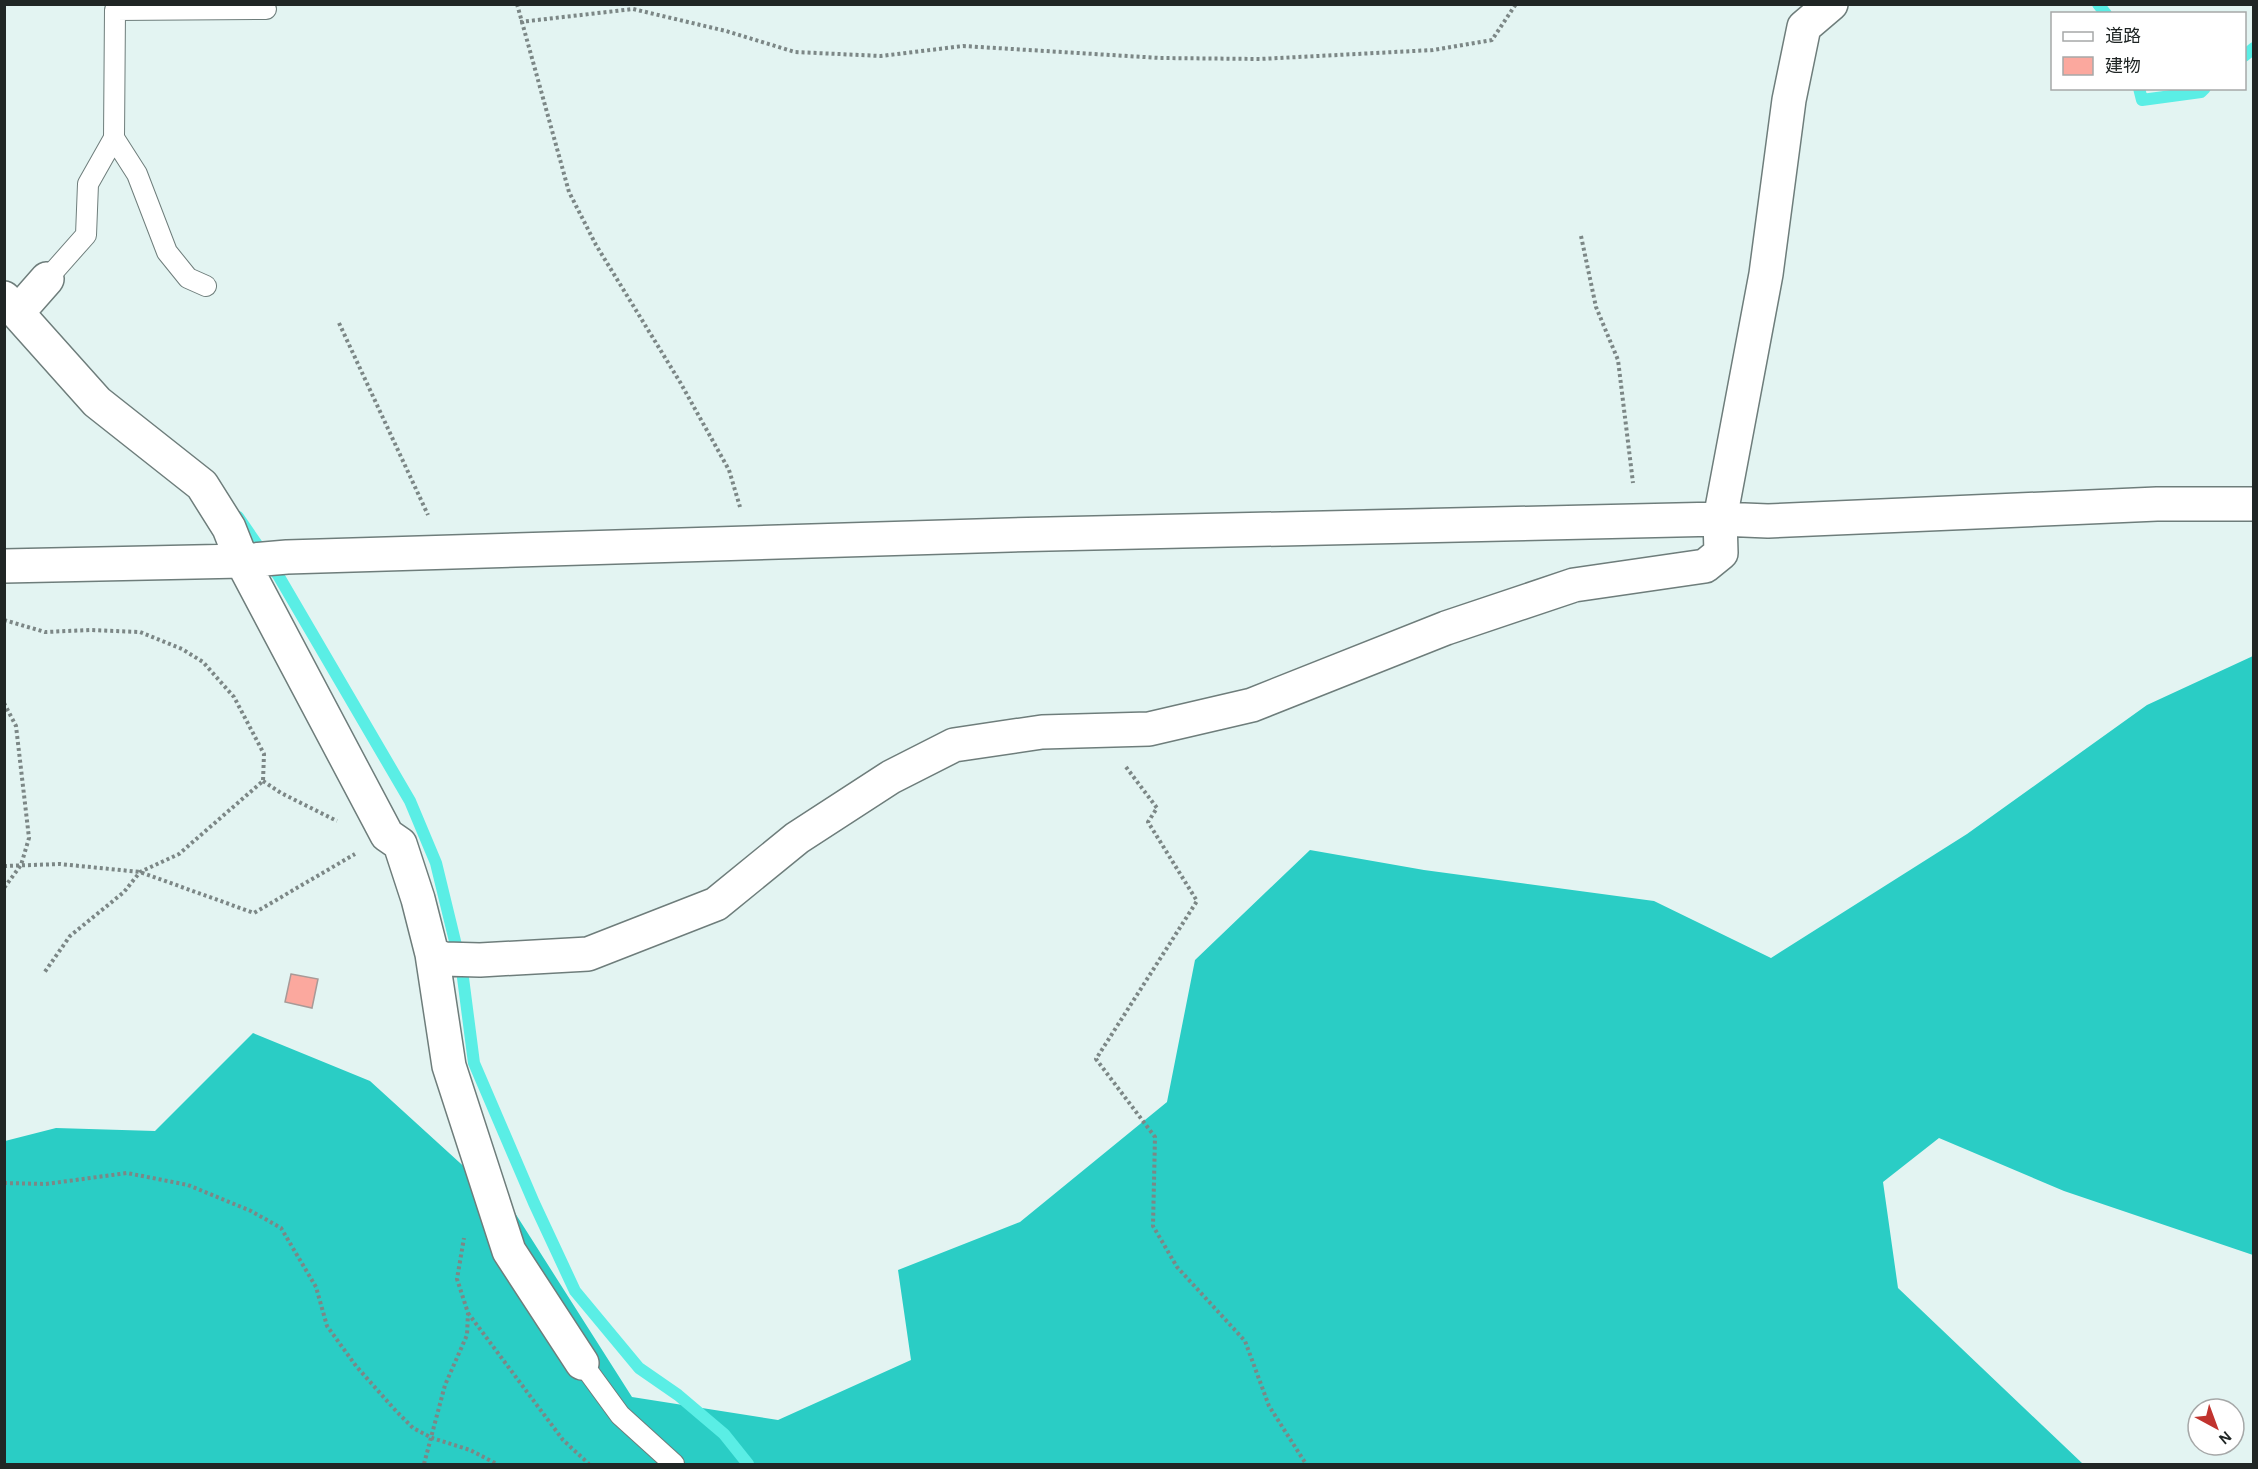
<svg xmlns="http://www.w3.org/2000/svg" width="2258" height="1469" viewBox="0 0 2258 1469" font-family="'Alegreya Sans','Noto Sans JP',sans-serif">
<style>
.forest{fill:#2acdc5}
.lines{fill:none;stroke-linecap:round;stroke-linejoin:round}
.stream{stroke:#5aeee5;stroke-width:12}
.building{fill:#fba89e;stroke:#a89997;stroke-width:1.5}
.service-casing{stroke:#6e7d7b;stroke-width:22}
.minor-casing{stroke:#6e7d7b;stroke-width:36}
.path{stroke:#7c8786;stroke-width:4;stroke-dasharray:3 3;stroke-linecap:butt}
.service{stroke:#fff;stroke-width:20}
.minor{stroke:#fff;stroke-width:33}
</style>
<rect width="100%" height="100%" fill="#e3f4f2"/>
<path class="forest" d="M2253 656V1255L2064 1191 1939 1138 1883 1182 1898 1288 2083 1464H5V1141L56 1128 155 1131 253 1033 370 1081 515 1213 632 1397 778 1420 911 1360 898 1270 1020 1222 1167 1102 1195 960 1310 850 1424 870 1654 901 1771 958 1967 834 2147 705Z"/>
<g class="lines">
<path class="stream" d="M2098 4 2106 14
M2244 56 2254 48
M2139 88 2142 100 2201 92 2205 88
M238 517 278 575 410 801 436 863 462 970 474 1063 534 1203 575 1291 639 1368 678 1395 724 1434 748 1464"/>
</g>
<path class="building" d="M291 974 318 979 312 1008 285 1002Z"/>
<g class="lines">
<defs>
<path id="service" d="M114 138 137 174 167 252 188 278 206 286
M47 279 86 235 88 184 114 138 115 10 266 9
M582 1363 620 1415 674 1464"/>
<path id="minor" d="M4 298 97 402 202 485 229 528 242 561 387 835 400 844 418 899 432 954 449 1066 509 1251 582 1363
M18 312 47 279
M4 566 242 561 287 557 1010 535 1720 519 1768 521 2157 504H2254
M432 954 444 959 480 960 588 954 716 904 797 838 891 777 954 745 1042 732 1149 729 1252 705 1446 628 1574 585 1705 566 1721 553 1720 519 1766 274 1789 100 1804 27 1831 4"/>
</defs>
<use href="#service" class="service-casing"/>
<use href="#minor" class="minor-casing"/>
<path class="path" d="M517 4 569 192 596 245 680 382 729 470 740 507
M520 22 633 9 726 31 795 52 881 56 963 46 1160 58 1260 59 1433 50 1492 40 1516 4
M1581 236 1596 307 1618 360 1633 483
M339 323 428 515
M4 620 45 632 90 630 140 632 182 649 203 662 234 697 264 754 263 781 179 854 140 872 124 892 70 936 44 973
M4 703 16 726 29 838 21 865 4 888
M1126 767 1157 808 1148 822 1197 901 1096 1059 1155 1137 1153 1226 1177 1267 1245 1341 1269 1406 1306 1464
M263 781 281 793 337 821
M4 866 60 864 140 872 254 913 355 854
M4 1183 46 1184 127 1173 188 1185 251 1211 281 1228 316 1287 327 1326 356 1366 396 1411 413 1428 432 1438 470 1450 497 1464
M468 1313 563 1440 589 1464
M424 1464 445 1385 467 1335 468 1313 457 1279 464 1238"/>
<use href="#service" class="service"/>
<use href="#minor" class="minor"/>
</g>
<rect width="2258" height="1469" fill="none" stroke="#202625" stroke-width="12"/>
<rect x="2051" y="12" width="195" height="78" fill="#ffffff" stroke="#a6a8a8" stroke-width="1.5"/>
<rect x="2063" y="32" width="30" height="9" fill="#ffffff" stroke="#a6a8a8" stroke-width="1.5"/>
<text x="2105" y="42" font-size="18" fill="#202625">道路</text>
<rect x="2063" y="57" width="30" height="18" fill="#fba89e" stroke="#a6a8a8" stroke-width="1.5"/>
<text x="2105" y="72" font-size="18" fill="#202625">建物</text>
<g transform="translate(2216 1427) rotate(139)"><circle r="28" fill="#ffffff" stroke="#a6a8a8" stroke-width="1.5"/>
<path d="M0-4.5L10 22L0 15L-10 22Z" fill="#c1332e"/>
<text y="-9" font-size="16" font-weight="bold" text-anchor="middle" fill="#202625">N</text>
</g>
</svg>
